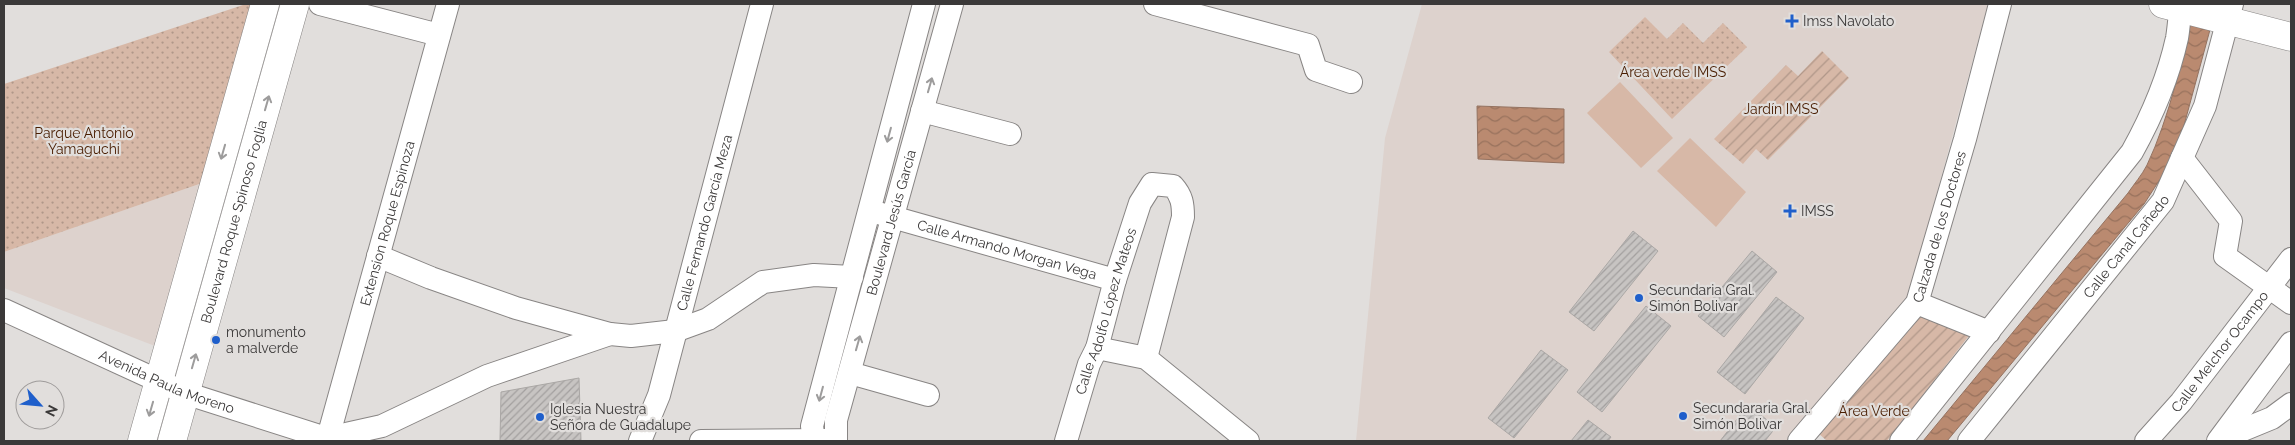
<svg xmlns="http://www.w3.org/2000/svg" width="2295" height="445" viewBox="0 0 2295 445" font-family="Raleway,sans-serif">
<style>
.built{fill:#ddd2cd}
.grass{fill:#d7b8a7}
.park{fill:url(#park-dots)}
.garden{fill:url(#garden-furrows)}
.water{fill:url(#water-waves);stroke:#947260}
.building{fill:url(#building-hatch);stroke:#aaa7a5}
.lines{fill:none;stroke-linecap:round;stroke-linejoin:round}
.minor-casing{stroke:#888584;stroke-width:24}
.tertiary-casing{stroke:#888584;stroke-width:29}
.minor{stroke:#fff;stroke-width:22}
.tertiary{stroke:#fff;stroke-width:28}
.oneway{stroke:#9d9c9c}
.poi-dot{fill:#1f5fcb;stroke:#e1dedc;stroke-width:2}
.labels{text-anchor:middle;stroke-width:4.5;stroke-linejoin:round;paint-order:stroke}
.poi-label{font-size:14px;fill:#3b3939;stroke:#e1dedc;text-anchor:start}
.park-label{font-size:14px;fill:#491d00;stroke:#e1dedc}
.street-label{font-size:14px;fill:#3b3939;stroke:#e1dedc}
</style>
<defs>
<pattern id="park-dots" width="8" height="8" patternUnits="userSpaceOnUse" patternTransform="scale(1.25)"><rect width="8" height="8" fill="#d7b8a7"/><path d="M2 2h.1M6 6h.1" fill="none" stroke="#b09789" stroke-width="1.8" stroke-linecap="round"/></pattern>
<pattern id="garden-furrows" width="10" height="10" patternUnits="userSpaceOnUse" patternTransform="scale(1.25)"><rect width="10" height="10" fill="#d7b8a7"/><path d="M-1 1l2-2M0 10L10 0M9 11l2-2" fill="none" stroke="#b09789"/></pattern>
<pattern id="water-waves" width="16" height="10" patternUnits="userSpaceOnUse" patternTransform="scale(1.25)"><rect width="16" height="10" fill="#ba8a70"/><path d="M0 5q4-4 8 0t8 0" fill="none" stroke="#98725d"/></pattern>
<pattern id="building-hatch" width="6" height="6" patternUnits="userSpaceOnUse" patternTransform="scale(1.25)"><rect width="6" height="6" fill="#c7c4c2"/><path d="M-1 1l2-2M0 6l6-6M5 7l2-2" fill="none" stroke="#a3a09f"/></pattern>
</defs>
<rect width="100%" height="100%" fill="#e1dedc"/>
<path class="built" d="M1422 4H1988L1905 311 1790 441H1356L1385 138Z
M205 182 155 346 4 288V252Z"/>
<path class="grass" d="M1620 82 1673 138 1641 168 1587 113Z
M1690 138 1746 192 1716 227 1657 171Z"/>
<path class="park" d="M246 4H256L205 182 4 252V84Z
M1645 17 1667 39 1683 23 1703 43 1723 23 1747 47 1672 119 1609 52Z"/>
<path class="garden" d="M1822 51 1849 78 1768 160 1756 149 1743 164 1714 139 1786 65 1798 76Z
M1923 316 1971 333 1887 441H1827L1818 433 1917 318Z"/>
<path class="water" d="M2195 4H2217L2183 129 2166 170 2144 204 1947 441H1923L2128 193C2134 184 2142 175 2147 165 2169 119 2184 53 2195 4Z
M1477 106 1564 109V163L1478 159Z"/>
<path class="building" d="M1633 231 1658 251 1594 331 1569 312Z
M1752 251 1777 272 1724 337 1698 316Z
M1776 297 1804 318 1745 394 1717 372Z
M1646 306 1671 326 1602 412 1577 392Z
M1541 350 1568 370 1514 438 1488 418Z
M579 378 581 441H500L501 392Z
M1748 405 1776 427 1765 441H1720Z
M1588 420 1611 437 1608 441H1571Z"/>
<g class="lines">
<defs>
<g id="minor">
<path d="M320 4 439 35"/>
<path d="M1155 4 1308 45 1316 70 1351 82"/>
<path d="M922 111 1010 134"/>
<path d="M2182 158 2231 221 2225 256 2291 303"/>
<path id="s1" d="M878 213 1115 280"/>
<path d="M378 256 431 278 516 308 610 334 631 336 675 331 708 319 763 282 814 275 852 277"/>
<path d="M1917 303 1989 332"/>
<path id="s2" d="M4 310 185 393 335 441"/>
<path d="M1097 348 1146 358 1248 441"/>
<path d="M850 373 928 395"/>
<path d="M328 438 382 426 487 376 610 334"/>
<path d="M2221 439 2272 418 2291 404"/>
<path id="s3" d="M327 441 448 4"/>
<path id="s4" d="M640 441 659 395 762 4"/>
<path d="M701 441 827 440"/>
<path d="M814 441 812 426 924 4"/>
<path id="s5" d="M836 441V420L952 4"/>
<path id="s6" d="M1066 441 1089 364 1097 348 1115 280 1140 203 1152 184 1173 186C1182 196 1183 204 1183 217L1146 358"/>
<path id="s7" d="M1799 441 1917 303 1965 139 2000 4"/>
<path d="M1901 441 2132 152C2152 116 2168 79 2177 38 2179 27 2179 15 2182 4"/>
<path id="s8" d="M1969 441 2163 201 2205 106 2232 4"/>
<path id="s9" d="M2146 441 2181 402 2291 259"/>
<path d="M2218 441 2291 343"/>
</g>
<g id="tertiary">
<path d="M2163 4 2291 37"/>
<path d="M142 441 265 4"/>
<path id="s10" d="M172 441 295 4"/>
</g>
</defs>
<use href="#minor" class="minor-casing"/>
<use href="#tertiary" class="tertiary-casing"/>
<use href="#minor" class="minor"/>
<use href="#tertiary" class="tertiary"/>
</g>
<defs><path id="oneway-shaft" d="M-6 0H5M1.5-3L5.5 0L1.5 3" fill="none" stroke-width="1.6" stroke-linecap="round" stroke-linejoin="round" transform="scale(1.25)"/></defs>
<g class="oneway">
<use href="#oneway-shaft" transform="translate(930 85) rotate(-74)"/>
<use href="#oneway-shaft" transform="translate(267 103) rotate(-74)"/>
<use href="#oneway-shaft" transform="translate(889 135) rotate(105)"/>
<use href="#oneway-shaft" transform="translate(223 152) rotate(106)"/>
<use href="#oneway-shaft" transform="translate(858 343) rotate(-74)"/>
<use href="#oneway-shaft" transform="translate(194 361) rotate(-74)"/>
<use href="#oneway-shaft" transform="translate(821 394) rotate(105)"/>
<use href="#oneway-shaft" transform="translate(151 409) rotate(106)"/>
</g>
<g class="poi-dot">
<path d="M1789.5 13.5h5v5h5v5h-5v5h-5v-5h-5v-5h5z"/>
<path d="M1787.5 203.5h5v5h5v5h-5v5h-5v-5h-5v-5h5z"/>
<circle cx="1639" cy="298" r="5"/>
<circle cx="216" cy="340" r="5"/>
<circle cx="1683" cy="416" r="5"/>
<circle cx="540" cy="417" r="5"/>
</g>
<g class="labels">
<g class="poi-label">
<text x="1803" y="26">Imss Navolato</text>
<text x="1801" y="216">IMSS</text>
<text x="1649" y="295">Secundaria Gral.<tspan x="1649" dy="16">Simón Bolivar</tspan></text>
<text x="226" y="337">monumento<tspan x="226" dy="16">a malverde</tspan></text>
<text x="1693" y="413">Secundararia Gral.<tspan x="1693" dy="16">Simón Bolivar</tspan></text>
<text x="550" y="414">Iglesia Nuestra<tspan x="550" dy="16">Señora de Guadalupe</tspan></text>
</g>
<g class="park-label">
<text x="1673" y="77">Área verde IMSS</text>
<text x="1781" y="114">Jardín IMSS</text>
<text x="84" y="138">Parque Antonio<tspan x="84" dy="16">Yamaguchi</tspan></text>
<text x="1874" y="416">Área Verde</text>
</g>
<g class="street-label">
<text dy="5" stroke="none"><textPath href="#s10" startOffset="228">Boulevard Roque Spinoso Foglia</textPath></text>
<text dy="5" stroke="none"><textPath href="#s3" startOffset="226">Extension Roque Espinoza</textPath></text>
<text dy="5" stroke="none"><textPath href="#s5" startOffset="226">Boulevard Jesús García</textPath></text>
<text dy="5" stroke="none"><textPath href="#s4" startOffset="228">Calle Fernando García Meza</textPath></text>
<text dy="5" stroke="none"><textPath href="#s7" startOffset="261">Calzada de los Doctores</textPath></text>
<text dy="5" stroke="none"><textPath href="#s8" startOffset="250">Calle Canal Cañedo</textPath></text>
<text dy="5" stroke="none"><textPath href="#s1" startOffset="134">Calle Armando Morgan Vega</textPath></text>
<text dy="5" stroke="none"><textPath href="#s6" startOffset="136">Calle Adolfo López Mateos</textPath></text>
<text dy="5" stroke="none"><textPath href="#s9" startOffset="116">Calle Melchor Ocampo</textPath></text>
<text dy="5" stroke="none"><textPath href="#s2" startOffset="178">Avenida Paula Moreno</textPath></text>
</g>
</g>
<rect width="2295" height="445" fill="none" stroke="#3b3939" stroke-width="10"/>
<g transform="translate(40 405) rotate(117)"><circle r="24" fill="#e1dedc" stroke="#9f9c9b"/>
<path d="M0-4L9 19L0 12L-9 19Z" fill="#1f5fcb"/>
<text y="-8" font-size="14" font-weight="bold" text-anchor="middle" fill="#3b3939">N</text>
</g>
</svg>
